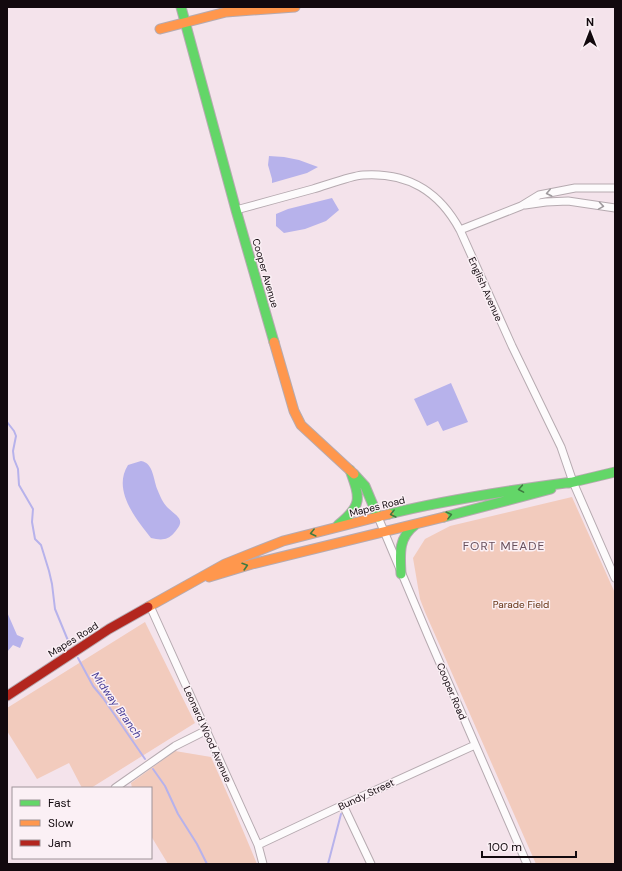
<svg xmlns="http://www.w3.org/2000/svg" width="622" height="871" viewBox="0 0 622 871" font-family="'DM Sans',sans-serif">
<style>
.green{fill:#f2cbbd}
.water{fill:#b7b2eb}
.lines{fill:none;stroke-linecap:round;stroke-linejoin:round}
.stream{stroke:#b7b2eb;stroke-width:2}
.street-casing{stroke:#b6aab0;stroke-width:9}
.fast-casing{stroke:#b6aab0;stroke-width:11}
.slow-casing{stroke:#b6aab0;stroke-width:11}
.jam-casing{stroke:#b6aab0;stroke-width:11}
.street{stroke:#fdfbfc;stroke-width:7}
.fast{stroke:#63d668;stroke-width:9}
.slow{stroke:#ff974d;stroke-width:9}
.jam{stroke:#b3261e;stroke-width:9}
.oneway{stroke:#9f9a9d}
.oneway2{stroke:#3f7a40}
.labels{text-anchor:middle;stroke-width:3;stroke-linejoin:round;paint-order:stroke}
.street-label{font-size:10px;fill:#12090e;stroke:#fbf0f5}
.park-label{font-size:10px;fill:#643211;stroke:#fbf0f5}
.water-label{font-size:11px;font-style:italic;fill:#473d97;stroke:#fbf0f5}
.quarter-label{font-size:12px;letter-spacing:1px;fill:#68505c;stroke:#fbf0f5}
</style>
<rect width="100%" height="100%" fill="#f4e3eb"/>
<path class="green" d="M572 497 615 593V864H536L425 612 420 599 413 558 425 539 450 526Z
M145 622 195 723 91 788H82L69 763 37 779 7 731V708Z
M175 751 211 757 231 802 257 864H168L151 836V788H132L131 783Z"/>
<path class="water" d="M269 156 284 157 299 160 318 167 307 173 272 183V179L268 165Z
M332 198 339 210 326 221 305 229 284 233 276 226V214L288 209Z
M451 383 468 422 443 431 438 421 427 426 414 399Z
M141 461C154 463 153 480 158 491 160 496 163 503 167 507 177 517 187 519 174 533 167 541 160 540 151 538 136 519 112 490 128 465Z
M7 612 17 635 24 638 20 648 13 645 7 652Z"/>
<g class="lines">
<path class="stream" d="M7 422 14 431 16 436 13 451 14 459 18 469 19 485 33 509 32 522 35 539 41 545 49 571 52 584 55 609 69 643
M78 658 93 686 103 698 145 759
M153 769 165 786 178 814 197 844 207 864
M328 864 341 814"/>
<defs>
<path id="street" d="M525 205 546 202 568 201 615 208
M236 210C262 203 287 196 313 189 327 185 350 176 363 175 408 172 439 191 460 230L512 346 561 447 573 482 615 578
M460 230 521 206 539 195 575 188H615
M378 517 429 638 527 864
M150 606 258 845 263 864
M115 788 175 746 207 730
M343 805 371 864
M258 845 343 805 475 745"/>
<path id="fast" d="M181 7 236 210 274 342
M354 474 365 486 378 517
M569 483 615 472
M389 514C450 499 511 490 573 482
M444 517 551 489
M338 525C363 505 360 498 350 470
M401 574C400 554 398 538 415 525"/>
<path id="slow" d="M160 29 226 12 295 7
M274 342 294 411 301 425 354 474
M209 577 252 564 444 517
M148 607 225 564 283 541 389 514"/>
<path id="jam" d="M7 696 109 629 148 607"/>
</defs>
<use href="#street" class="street-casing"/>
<use href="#fast" class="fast-casing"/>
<use href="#slow" class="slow-casing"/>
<use href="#jam" class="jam-casing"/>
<use href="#street" class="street"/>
<use href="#fast" class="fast"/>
<use href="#slow" class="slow"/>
<use href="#jam" class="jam"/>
</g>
<defs><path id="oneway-chevron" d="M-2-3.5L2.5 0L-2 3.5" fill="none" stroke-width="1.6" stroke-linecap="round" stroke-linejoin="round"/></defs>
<g class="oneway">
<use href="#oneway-chevron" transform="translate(549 193) rotate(168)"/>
<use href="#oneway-chevron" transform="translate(601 206) rotate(9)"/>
</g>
<g class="oneway2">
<use href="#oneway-chevron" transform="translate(521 489) rotate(170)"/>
<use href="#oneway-chevron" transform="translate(393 514) rotate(166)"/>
<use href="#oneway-chevron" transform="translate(449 515) rotate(-14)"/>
<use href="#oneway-chevron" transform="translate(313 533) rotate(166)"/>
<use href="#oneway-chevron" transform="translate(245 566) rotate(-17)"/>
</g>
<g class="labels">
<g class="street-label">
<text transform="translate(266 273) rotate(74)" y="4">Cooper Avenue</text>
<text transform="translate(486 289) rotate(66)" y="4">English Avenue</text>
<text transform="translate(377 506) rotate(-14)" y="4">Mapes Road</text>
<text transform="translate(73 639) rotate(-32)" y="4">Mapes Road</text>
<text transform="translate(452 691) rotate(67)" y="4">Cooper Road</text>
<text transform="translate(208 734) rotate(66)" y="4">Leonard Wood Avenue</text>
<text transform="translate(366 794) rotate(-25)" y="4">Bundy Street</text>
</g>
<g class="park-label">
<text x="521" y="608">Parade Field</text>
</g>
<g class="water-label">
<text transform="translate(117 705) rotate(55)" y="4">Midway Branch</text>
</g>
<g class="quarter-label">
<text x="504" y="550">FORT MEADE</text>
</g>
</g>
<rect width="622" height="871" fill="none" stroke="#12090e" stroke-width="16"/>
<rect x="12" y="787" width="140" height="72" fill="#fbf0f5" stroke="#9e9499"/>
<rect x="20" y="800" width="20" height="6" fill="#63d668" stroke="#9e9499"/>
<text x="48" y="807" font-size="12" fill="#12090e">Fast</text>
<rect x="20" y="820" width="20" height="6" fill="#ff974d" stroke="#9e9499"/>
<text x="48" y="827" font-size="12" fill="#12090e">Slow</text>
<rect x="20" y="840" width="20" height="6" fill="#b3261e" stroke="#9e9499"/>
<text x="48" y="847" font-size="12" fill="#12090e">Jam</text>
<g transform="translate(590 32)" stroke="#fbf0f5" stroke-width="3" paint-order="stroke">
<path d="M0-3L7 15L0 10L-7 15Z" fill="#12090e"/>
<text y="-6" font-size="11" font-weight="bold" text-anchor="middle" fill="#12090e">N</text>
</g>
<path d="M482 851v6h94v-6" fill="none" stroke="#12090e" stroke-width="2"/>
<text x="488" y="851" font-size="12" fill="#12090e" stroke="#fbf0f5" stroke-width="3" paint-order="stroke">100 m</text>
</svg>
